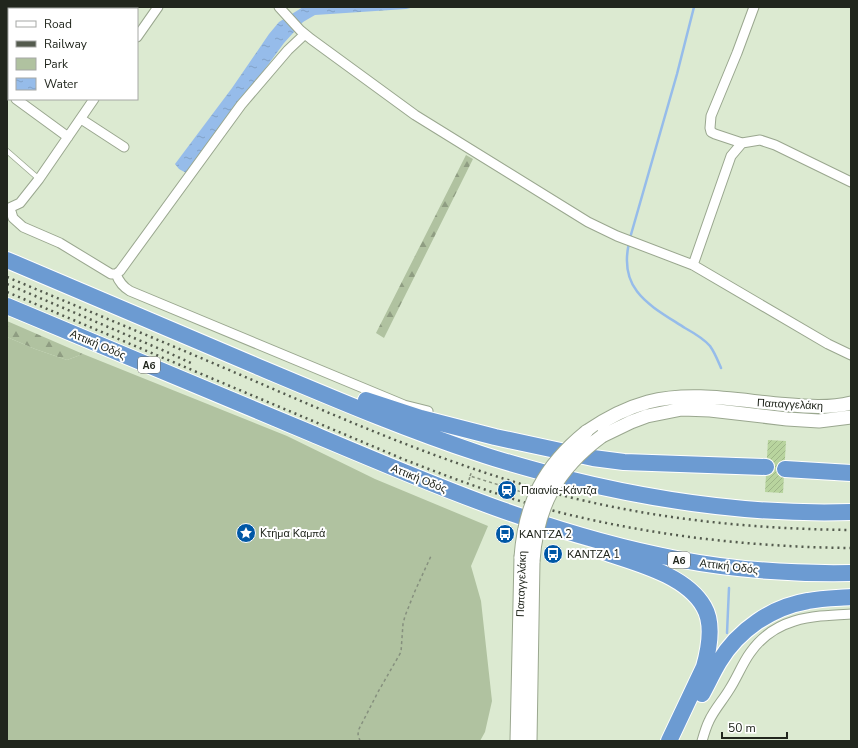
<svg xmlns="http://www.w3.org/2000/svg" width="858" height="748" viewBox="0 0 858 748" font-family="'Nunito Sans',sans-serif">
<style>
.green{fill:#b0c2a0}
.forest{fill:url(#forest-firs)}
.water{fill:url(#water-ripples)}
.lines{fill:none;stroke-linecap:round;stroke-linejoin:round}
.stream{stroke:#96bcea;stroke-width:2.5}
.building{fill:url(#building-hatch)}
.lane-casing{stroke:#9aa78f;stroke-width:6}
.street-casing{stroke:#9aa78f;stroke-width:11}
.secondary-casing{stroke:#9aa78f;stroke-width:15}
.highway-casing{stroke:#fff;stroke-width:18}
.path{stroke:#86907e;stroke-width:1.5;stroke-dasharray:3 3;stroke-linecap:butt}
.lane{stroke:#fff;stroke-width:4.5}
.street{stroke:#fff;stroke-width:9}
.secondary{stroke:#fff;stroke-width:13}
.highway{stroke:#6c9bd2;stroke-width:16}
.rail{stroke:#545b4e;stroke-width:2.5;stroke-dasharray:2 4;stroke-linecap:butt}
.secondary-bridge-casing{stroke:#9aa78f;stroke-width:15;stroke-linecap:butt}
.secondary-bridge{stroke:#fff;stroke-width:13}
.labels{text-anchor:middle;stroke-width:4;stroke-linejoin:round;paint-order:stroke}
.shield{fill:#fff;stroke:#646761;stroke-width:1}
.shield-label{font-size:10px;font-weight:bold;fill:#21261d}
.street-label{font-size:11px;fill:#21261d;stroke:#fff}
.poi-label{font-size:11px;fill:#21261d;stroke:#fff;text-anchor:start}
</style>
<defs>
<pattern id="forest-firs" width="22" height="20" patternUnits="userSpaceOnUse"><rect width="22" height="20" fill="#b0c2a0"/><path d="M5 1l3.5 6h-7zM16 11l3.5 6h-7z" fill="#8f9d82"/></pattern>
<pattern id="water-ripples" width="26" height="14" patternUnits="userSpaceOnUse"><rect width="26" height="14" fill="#96bcea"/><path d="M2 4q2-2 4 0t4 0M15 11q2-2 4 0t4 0" fill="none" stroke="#81a1c8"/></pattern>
<pattern id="building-hatch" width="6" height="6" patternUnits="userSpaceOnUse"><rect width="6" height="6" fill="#b8d49e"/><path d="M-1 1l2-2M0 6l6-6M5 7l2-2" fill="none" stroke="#9eb688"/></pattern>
</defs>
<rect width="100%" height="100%" fill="#dcead1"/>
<path class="green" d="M7 337 35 349 67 360 83 354 287 436 375 479 488 526 471 566 481 601 492 701 485 732 480 741H7Z"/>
<path class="forest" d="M466 155 473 159 384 338 376 333Z
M7 321 83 354 67 360 35 349 7 337Z"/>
<path class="water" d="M303 7H415L406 9 315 15 303 22 284 43 188 174 179 169 175 164 232 88 269 34 279 22Z"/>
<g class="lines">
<path class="stream" d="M630 238 677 74 694 7
M629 243C618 291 651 306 685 328 694 333 704 339 710 346 715 353 718 361 721 368
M727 633 729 588"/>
</g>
<path class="building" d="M768 440 786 441 783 493 765 492Z"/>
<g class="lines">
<defs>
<path id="lane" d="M16 9 18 7
M7 21 9 18
M7 151 39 179"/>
<path id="street" d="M279 7 300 30 311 39 415 115 588 222 617 236 693 265 731 156 742 143 760 140 775 145 851 182
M137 37 158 7
M7 92 9 93
M16 99 68 137
M81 119 124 147
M742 143 715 134 711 132 710 128 711 116 737 53 754 7
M10 208 13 218 23 227 60 243 111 274H116L120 271 241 105 288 50 305 34
M7 209 20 203 39 179 94 99
M693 265 828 344 851 355
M116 274C119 282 123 287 130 291L392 400 404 405 428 411
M702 741C704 734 706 727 709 721 714 710 723 700 729 690 737 678 742 664 750 653 775 617 812 616 851 614"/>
<path id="secondary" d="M586 432C605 419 626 408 648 402 690 391 736 400 778 404 802 406 827 409 851 403
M602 436 631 422 647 416 682 409 710 410 787 419 819 421 851 417
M517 741 521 557
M530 741 533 561"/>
<path id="highway" d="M7 260C89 295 171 330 254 365 328 396 402 428 478 453 507 463 538 471 568 479 661 502 755 515 851 512
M7 306C109 349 211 392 313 434 431 484 550 535 677 559 734 570 793 574 851 573
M366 400 421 418 495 437 593 458 624 462 766 467
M785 469 851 473
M604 552C636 563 686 575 704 607 714 624 709 649 704 667L669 741
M702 694C708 683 713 672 719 662 738 630 772 607 808 601 822 598 837 598 851 597"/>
</defs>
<use href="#lane" class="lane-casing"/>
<use href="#street" class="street-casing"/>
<use href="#secondary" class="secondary-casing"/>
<use href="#highway" class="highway-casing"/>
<path class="path" d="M470 476 472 471
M469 480 470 476 525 493
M360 741 358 734 359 729 378 692 401 652 403 624 405 616 415 591 431 556"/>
<use href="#lane" class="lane"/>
<use href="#street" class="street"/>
<use href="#secondary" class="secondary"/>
<use href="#highway" class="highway"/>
<path class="rail" d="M7 277C88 311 169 344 250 379 345 420 441 462 542 490 643 518 747 529 851 530
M7 284 167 352 193 364
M7 292 403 459C454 479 505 498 558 512 654 536 752 547 851 548"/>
<defs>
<path id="secondary-bridge" d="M521 557C525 503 544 466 586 432
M533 561C537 506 557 469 602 436"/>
</defs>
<use href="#secondary-bridge" class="secondary-bridge-casing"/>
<use href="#secondary-bridge" class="secondary-bridge"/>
</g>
<defs>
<symbol id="station-disc" viewBox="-11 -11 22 22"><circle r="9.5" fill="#0058a6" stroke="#fff"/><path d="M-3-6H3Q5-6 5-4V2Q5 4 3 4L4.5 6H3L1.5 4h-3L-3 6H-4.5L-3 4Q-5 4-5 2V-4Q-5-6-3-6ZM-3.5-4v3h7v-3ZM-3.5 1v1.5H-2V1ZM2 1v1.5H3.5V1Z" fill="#fff"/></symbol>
<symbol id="sight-disc" viewBox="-11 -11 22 22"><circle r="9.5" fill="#0058a6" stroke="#fff"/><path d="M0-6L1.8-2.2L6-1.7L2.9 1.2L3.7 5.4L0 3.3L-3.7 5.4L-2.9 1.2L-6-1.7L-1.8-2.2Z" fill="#fff"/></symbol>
<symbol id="bus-disc" viewBox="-11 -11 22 22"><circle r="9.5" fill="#0058a6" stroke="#fff"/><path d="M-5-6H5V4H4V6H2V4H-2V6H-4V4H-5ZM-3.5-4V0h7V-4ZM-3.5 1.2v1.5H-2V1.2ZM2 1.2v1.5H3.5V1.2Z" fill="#fff"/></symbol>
</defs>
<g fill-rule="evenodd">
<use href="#station-disc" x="496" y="479" width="22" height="22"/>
<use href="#sight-disc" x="235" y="522" width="22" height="22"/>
<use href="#bus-disc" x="494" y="523" width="22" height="22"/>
<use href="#bus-disc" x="542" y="543" width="22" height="22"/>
</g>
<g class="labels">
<g class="shield">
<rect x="138" y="357" width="22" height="16" rx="3"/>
<rect x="668" y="552" width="22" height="16" rx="3"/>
</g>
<g class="shield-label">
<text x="149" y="369">Α6</text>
<text x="679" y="564">Α6</text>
</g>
<g class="street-label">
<text transform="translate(98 344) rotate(23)" y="4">Αττική Οδός</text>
<text transform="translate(790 404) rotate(3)" y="4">Παπαγγελάκη</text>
<text transform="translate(419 478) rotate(22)" y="4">Αττική Οδός</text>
<text transform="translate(729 566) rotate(7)" y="4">Αττική Οδός</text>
<text transform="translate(521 584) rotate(-88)" y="4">Παπαγγελάκη</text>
</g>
<g class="poi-label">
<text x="521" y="494">Παιανία-Κάντζα</text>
<text x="260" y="537">Kτήμα Καμπά</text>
<text x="519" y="538">ΚΑΝΤΖΑ 2</text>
<text x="567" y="558">ΚΑΝΤΖΑ 1</text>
</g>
</g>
<rect width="858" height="748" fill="none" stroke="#21261d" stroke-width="16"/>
<rect x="8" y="8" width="130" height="92" fill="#ffffff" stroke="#a6a8a5"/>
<rect x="16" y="21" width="20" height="6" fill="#ffffff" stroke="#a6a8a5"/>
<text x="44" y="28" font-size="12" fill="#21261d">Road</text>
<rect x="16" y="41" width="20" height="6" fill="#545b4e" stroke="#a6a8a5"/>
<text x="44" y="48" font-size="12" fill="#21261d">Railway</text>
<rect x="16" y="58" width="20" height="12" fill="#b0c2a0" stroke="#a6a8a5"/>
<text x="44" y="68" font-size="12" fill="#21261d">Park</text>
<rect x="16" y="78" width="20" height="12" fill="url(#water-ripples)" stroke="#a6a8a5"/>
<text x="44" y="88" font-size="12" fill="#21261d">Water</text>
<path d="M722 732v6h65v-6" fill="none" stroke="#21261d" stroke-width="2"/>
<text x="728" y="732" font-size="12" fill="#21261d" stroke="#ffffff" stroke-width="3" paint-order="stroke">50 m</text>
</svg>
